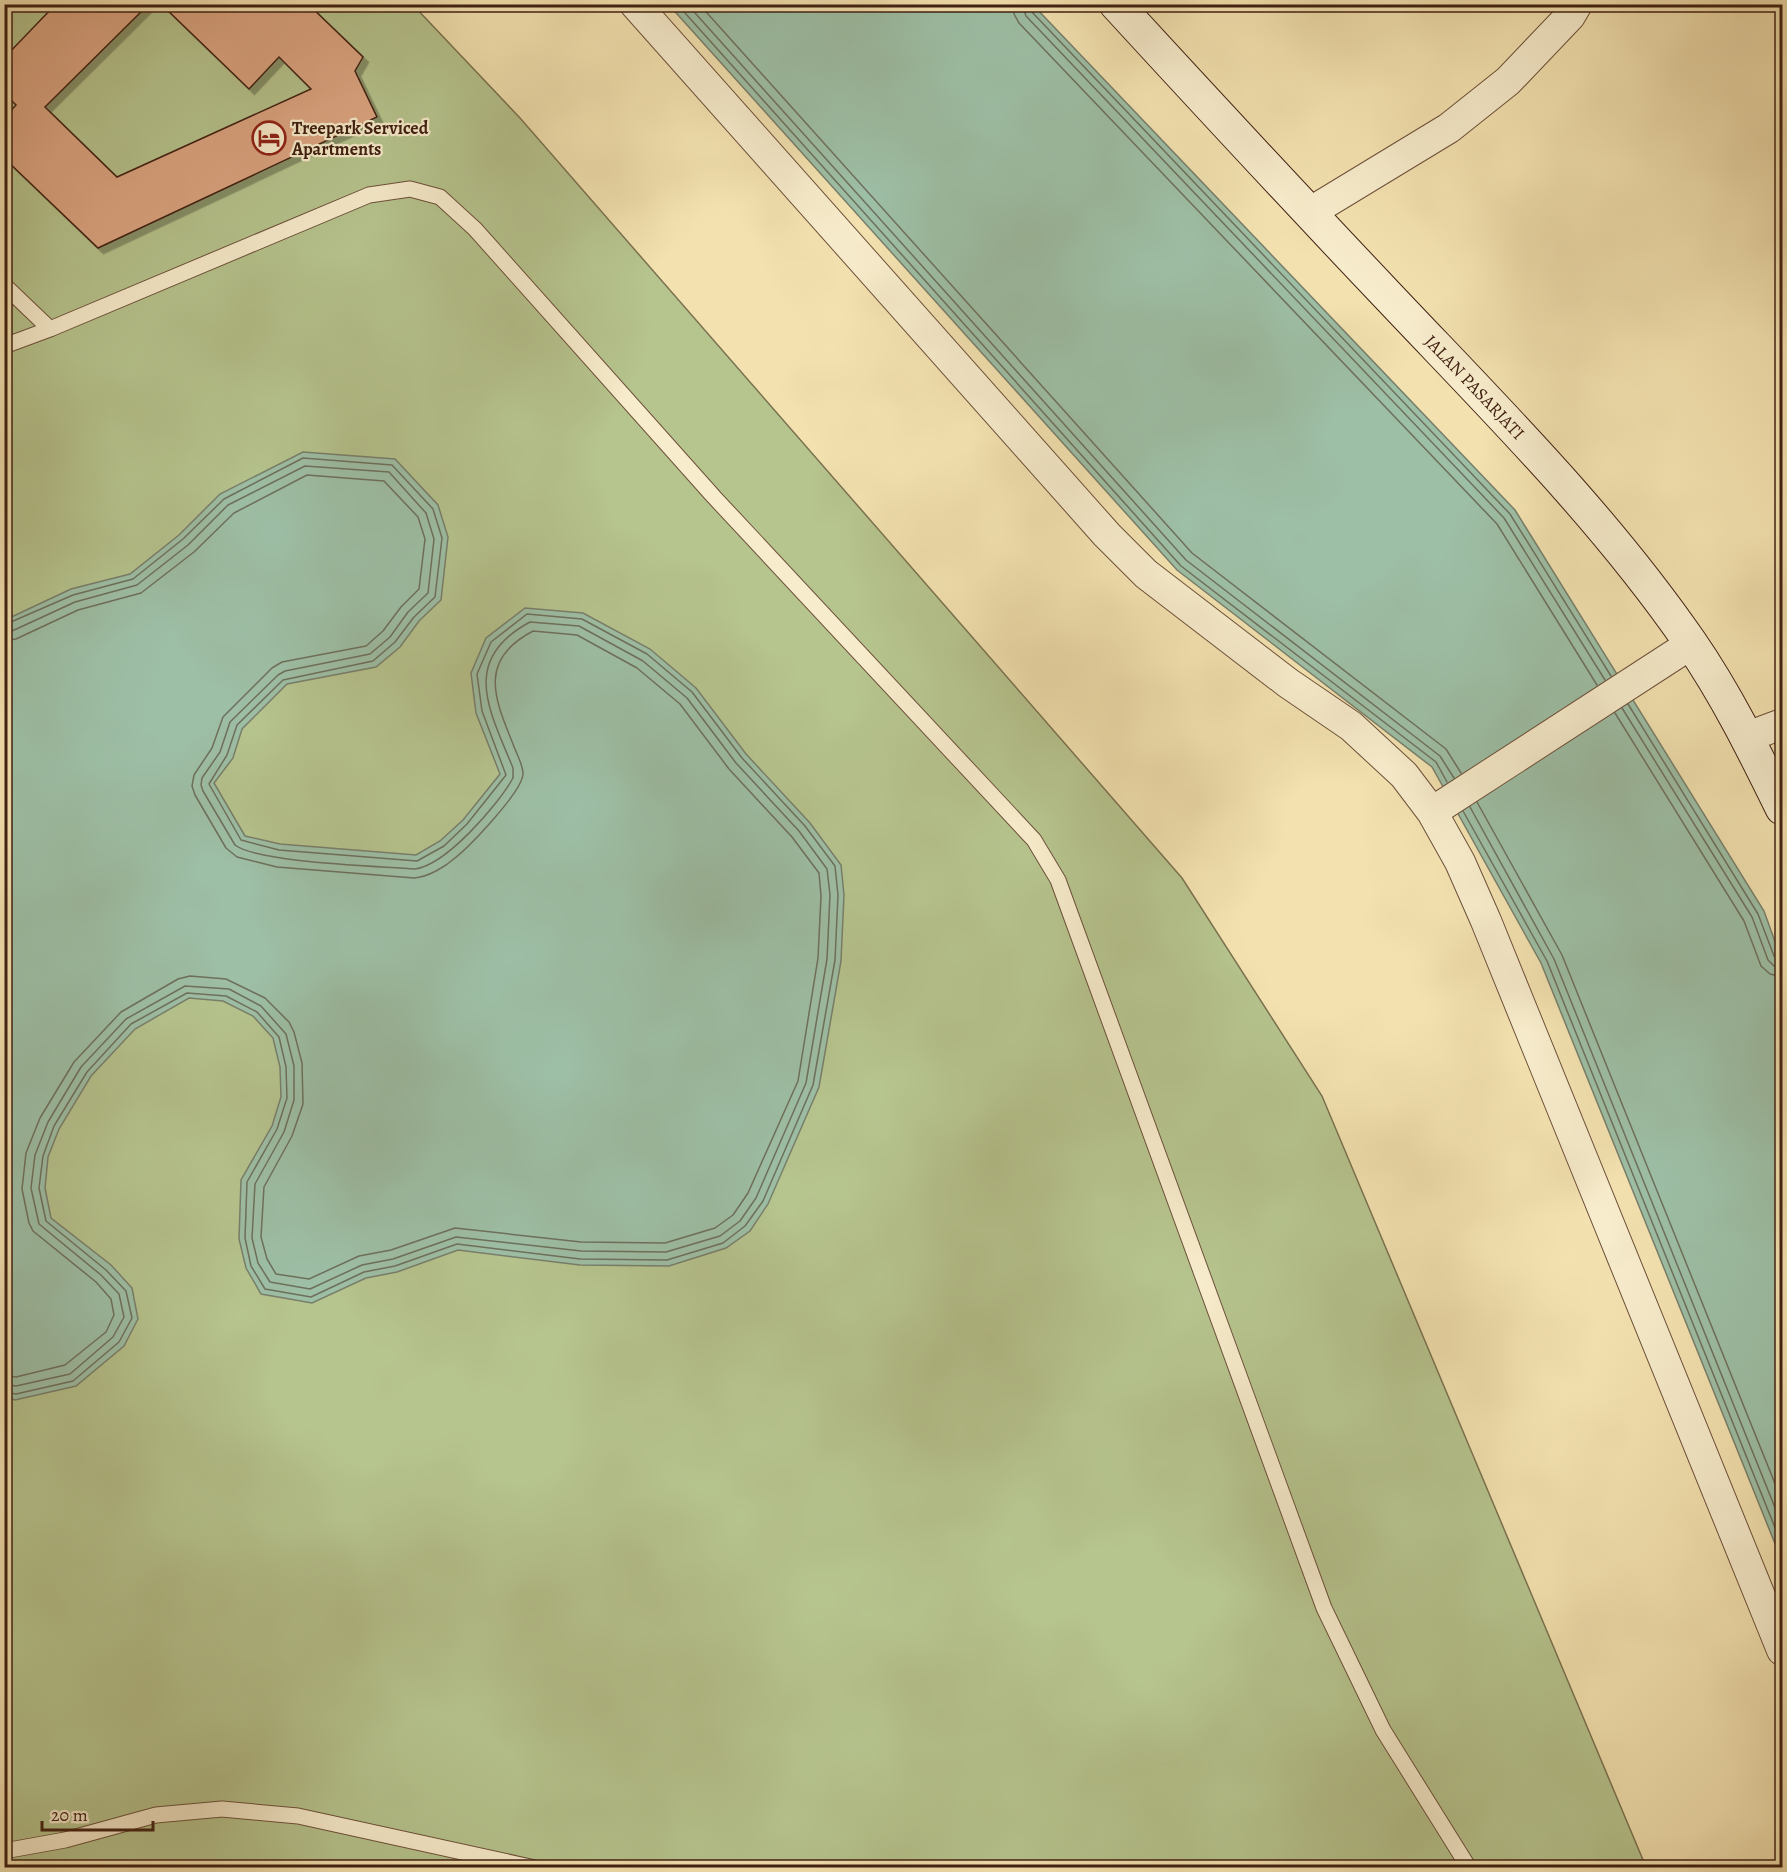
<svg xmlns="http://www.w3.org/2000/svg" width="1787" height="1872" viewBox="0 0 1787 1872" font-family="Alegreya,serif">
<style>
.green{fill:#b6c48e;stroke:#7b7250;stroke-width:1.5}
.water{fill:#9dbfa6;stroke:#787f6b;stroke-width:1.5}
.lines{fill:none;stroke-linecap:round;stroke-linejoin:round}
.shore{stroke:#6e705c;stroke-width:1.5}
.building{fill:#dba582;stroke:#402012;stroke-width:1.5;filter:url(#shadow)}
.service-casing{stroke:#6d503a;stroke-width:17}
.minor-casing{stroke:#6d503a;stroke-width:32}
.secondary-casing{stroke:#402012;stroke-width:35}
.service{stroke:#f7eccc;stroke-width:15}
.minor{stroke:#f7eccc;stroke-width:30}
.secondary{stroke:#f7eccc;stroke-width:33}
.labels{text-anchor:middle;stroke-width:4.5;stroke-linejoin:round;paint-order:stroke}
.poi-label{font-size:18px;font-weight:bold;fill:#402012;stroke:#f7eccc;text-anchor:start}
.street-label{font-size:18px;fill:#402012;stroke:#f7eccc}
</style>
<defs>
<filter id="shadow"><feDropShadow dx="5.5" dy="5.5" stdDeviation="0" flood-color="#0004"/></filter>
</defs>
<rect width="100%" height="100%" fill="#f3e2b0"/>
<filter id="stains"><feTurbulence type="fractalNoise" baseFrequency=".00333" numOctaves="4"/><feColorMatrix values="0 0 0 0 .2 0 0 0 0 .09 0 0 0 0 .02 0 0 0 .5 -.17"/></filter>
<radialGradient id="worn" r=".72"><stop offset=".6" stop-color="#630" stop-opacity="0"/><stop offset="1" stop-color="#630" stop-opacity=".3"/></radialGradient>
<path class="green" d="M5 5H413L520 118 1182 878 1322 1096 1646 1867 5 1868Z"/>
<path class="water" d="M669 5H1033L1515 510 1764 911 1782 961V1561L1541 963 1432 767 1177 570Z
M303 452 395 459 438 505 448 537 441 600 419 621 400 647 376 667 287 684 242 729 233 758 214 783 245 836 280 844 416 855 440 841 463 820 500 774 476 713 471 673 486 638 525 608 583 613 650 649 696 688 746 754 810 823 841 865 844 895 841 961 819 1087 768 1204 750 1231 726 1248 669 1266 580 1265 458 1250 397 1272 366 1278 312 1303 261 1294 246 1268 239 1239 241 1180 272 1126 281 1097 280 1067 273 1038 253 1016 223 1001 189 998 135 1029 91 1076 59 1129 48 1157 45 1188 51 1218 111 1265 132 1288 138 1319 124 1346 76 1386 15 1400 5 1397V620L71 589 130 574 179 535 220 494Z"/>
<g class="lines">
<path class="shore" d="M677 4 1181 566 1436 762 1447 782
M687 4 1186 560 1440 756 1454 778
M699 4 1192 553 1446 749 1461 773
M1013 4 1014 14 1019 23 1497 524 1597 685
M1022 4 1026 16 1504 518 1605 680
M1029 4 1031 11 1510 514 1611 676
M4 625 73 595 133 579 183 539 224 499 303 458 392 465 433 509 442 538 435 597 414 617 395 642 373 661 283 680 237 725 227 755 209 784 241 840 279 850 417 861 444 846 467 824 506 775 482 711 477 674 491 642 527 614 582 619 647 654 692 692 742 758 805 826 835 866 838 895 835 960 813 1085 763 1201 745 1226 723 1243 667 1260 580 1259 457 1244 395 1266 364 1272 311 1297 265 1289 251 1266 245 1238 247 1182 277 1129 287 1098 286 1067 279 1037 257 1012 226 996 187 993 131 1024 87 1072 54 1126 43 1156 39 1188 46 1221 106 1270 126 1291 132 1318 119 1342 73 1381 16 1394 4 1392
M4 632 12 631 75 602 137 585 188 545 228 505 305 466 389 472 426 513 434 539 428 593 408 612 390 637 370 654 285 671 278 675 230 722 220 752 202 778 201 785 203 791 235 845C259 863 380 866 415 869 446 865 498 805 513 778V768C490 711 459 660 530 622L579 626 643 661 687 698 736 763 799 831 827 869 830 895 827 959 806 1083 756 1198 740 1221 720 1236 666 1252 581 1251 456 1237 393 1259 362 1265 310 1289 270 1282 258 1263 252 1238 255 1184 284 1132 294 1100V1066L286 1034 261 1006 229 989 185 986 126 1019 81 1067 48 1122 35 1155 31 1188 39 1224 101 1275 119 1294 124 1317 113 1337 70 1374 16 1386 4 1384
M4 641 16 639 78 610 141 593 194 552 234 513 307 475 384 481 418 517 425 539 419 589 401 607 383 631 366 646 282 662 272 668 223 717 212 748 194 775 192 786 195 795 226 848 237 857 277 867 414 878C428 877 445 867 455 858 470 846 522 792 523 774 523 764 516 753 513 744 494 697 478 660 533 631L577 635 637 668 680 704 729 769 792 837 819 873 821 896 818 958 798 1081 748 1193 733 1215 715 1228 665 1243 581 1242 455 1228 391 1250 359 1256 309 1279 276 1274 267 1259 261 1237 264 1187 292 1136 303 1104 302 1063 294 1032 289 1022 265 998 226 979 190 976 178 979 121 1012 74 1062 40 1118 26 1153 22 1189 29 1223 33 1231 96 1282 111 1299 114 1315 106 1332 65 1365 16 1377 4 1375
M1628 704 1758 914 1774 956 1782 960
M1622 708 1752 917 1768 960 1774 966 1782 967
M1615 713 1744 921 1761 966 1770 974 1782 977
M1477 802 1562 955 1782 1501
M1470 807 1554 959 1782 1525
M1463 811 1547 961 1782 1545"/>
</g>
<path class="building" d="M56 4H149L45 107 117 177 311 89 279 57 249 89 161 4H308L363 57 355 71 377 117 98 248 4 158V118L16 105 4 93V58Z"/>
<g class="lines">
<defs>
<path id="service" d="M4 285 50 329
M4 346 50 329 369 195 410 189 440 197 475 229 714 497 1034 840 1058 880 1324 1608 1383 1730 1469 1868
M4 1851 65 1840 156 1815 222 1809 298 1816 535 1868"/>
<path id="minor" d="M635 4 1107 535 1146 574 1288 683 1351 726 1404 775 1432 812 1460 862 1486 921 1782 1650
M1309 213 1449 128 1508 81 1570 16 1577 4
M1747 737 1782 724
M1432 812 1691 644"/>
<g id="secondary">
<path id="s1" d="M1116 4C1206 102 1297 200 1389 297 1494 408 1603 516 1690 642 1726 694 1754 751 1782 808"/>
</g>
</defs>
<use href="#service" class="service-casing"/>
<use href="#minor" class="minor-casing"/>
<use href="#secondary" class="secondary-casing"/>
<use href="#service" class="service"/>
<use href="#minor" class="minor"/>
<use href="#secondary" class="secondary"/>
</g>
<defs>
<symbol id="hotel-ring" viewBox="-11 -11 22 22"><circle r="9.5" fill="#f7eccc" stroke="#8f2418" stroke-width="1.5"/><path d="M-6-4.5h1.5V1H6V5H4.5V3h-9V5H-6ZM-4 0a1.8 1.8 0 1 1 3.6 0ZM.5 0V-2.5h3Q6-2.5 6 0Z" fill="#8f2418"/></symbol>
</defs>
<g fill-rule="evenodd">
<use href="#hotel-ring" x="250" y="119" width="38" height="38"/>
</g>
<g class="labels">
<g class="poi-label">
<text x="292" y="134">Treepark Serviced<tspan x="292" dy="21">Apartments</tspan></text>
</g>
<g class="street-label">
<text dy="6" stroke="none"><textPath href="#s1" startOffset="525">JALAN PASARJATI</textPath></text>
</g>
</g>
<rect width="1787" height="1872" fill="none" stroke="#f3e2b0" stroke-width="24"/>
<rect x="6" y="6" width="1775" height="1860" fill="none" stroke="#402012" stroke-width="3"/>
<rect x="12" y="12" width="1763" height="1848" fill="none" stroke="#402012" stroke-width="1.5"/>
<path d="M42 1821v9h111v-9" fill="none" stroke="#402012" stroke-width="3"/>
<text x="51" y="1821" font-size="18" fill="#402012" stroke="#f7eccc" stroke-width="4.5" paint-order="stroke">20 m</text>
<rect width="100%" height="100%" filter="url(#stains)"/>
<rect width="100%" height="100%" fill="url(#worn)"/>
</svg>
